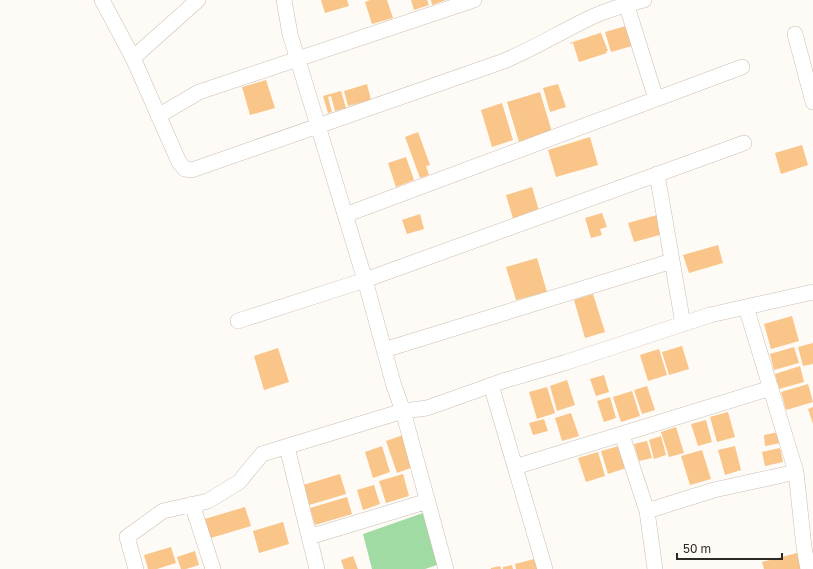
<svg xmlns="http://www.w3.org/2000/svg" width="813" height="569" viewBox="0 0 813 569" font-family="'Golos Text',sans-serif">
<style>
.green{fill:#a1dba4}
.building{fill:#fac588}
.lines{fill:none;stroke-linecap:round;stroke-linejoin:round}
.minor-casing{stroke:#cabfb3;stroke-width:16}
.minor{stroke:#fff;stroke-width:15}
</style>
<rect width="100%" height="100%" fill="#fefaf5"/>
<path class="green" d="M423 513 437 565 425 569H372L363 534Z"/>
<path class="building" d="M321 0H347L349 6 325 13Z
M370 0H387L393 18 372 24 365 2Z
M411 0H427L429 5 414 10Z
M431 0H446L432 5Z
M626 26 632 46 611 52 605 32Z
M600 33H601L608 51H606L607 53 579 62 573 43 570 44V43Z
M266 80 275 108 250 115 242 87Z
M367 84 371 100 348 106 344 91Z
M558 84 566 107 550 112 543 88Z
M341 91 346 108 335 111 331 96 328 97 332 112 328 113 323 96Z
M540 92 552 132 519 142 507 102Z
M502 103 513 140 492 147 481 110Z
M418 132 430 165 426 166 429 175 420 178 405 137Z
M590 137 598 165 556 177 548 150Z
M802 145 808 165 781 174 775 153Z
M406 157 414 180 396 187 388 163Z
M532 187 543 224 517 232 506 195Z
M602 213 607 227 600 229 602 235 591 238 585 218Z
M420 214 424 229 407 234 402 220Z
M657 215 663 234 634 242 628 223Z
M718 245 723 263 689 273 683 255Z
M537 258 547 292 516 300 506 267Z
M593 294 605 332 585 338 574 300Z
M792 316 799 341 771 349 764 324Z
M813 343V364L803 366 798 347Z
M682 346 689 369 669 375 662 352Z
M794 347 799 363 774 370 770 354Z
M278 348 289 382 264 390 254 356Z
M659 349 667 375 648 381 640 355Z
M800 366 804 382 779 389 775 374Z
M604 375 609 392 596 396 590 379Z
M567 380 575 405 557 411 550 386Z
M808 384 813 402 786 410 781 392Z
M647 386 655 410 642 414 634 390Z
M547 387 555 413 537 419 529 392Z
M632 391 640 416 621 422 613 397Z
M610 397 616 418 604 422 597 401Z
M813 407V424L808 409Z
M728 412 735 437 717 442 710 417Z
M571 413 579 436 562 441 555 418Z
M544 419 548 431 533 435 529 423Z
M706 420 712 442 698 446 691 424Z
M676 427 684 453 669 457 661 432Z
M779 432 781 443 765 446 764 435Z
M403 435 413 467 397 473 386 441Z
M661 436 666 455 654 459 649 440Z
M647 441 652 458 639 461 634 444Z
M382 446 390 472 373 478 365 452Z
M619 446 626 468 608 474 601 451Z
M735 446 741 470 725 475 718 450Z
M780 448 783 462 765 466 762 452Z
M702 450 711 479 690 485 681 456Z
M598 452 605 476 586 482 578 458Z
M340 474 346 494 306 506 300 486Z
M403 474 409 496 386 503 379 481Z
M374 485 380 504 363 510 357 490Z
M347 497 352 514 315 525 310 508Z
M245 507 251 526 204 540 198 521Z
M283 522 289 544 259 553 253 531Z
M171 547 176 563 157 569H148L144 555Z
M195 551 199 565 186 569H181L177 557Z
M797 553 801 569H764L762 562Z
M353 556 358 569H344L341 560Z
M542 557 545 569H516L515 564Z
M512 565 513 569H503V567Z
M500 566 501 569H491V568Z"/>
<g class="lines">
<defs>
<path id="minor" d="M102 0 133 58 179 162 185 169 192 170 504 61C535 48 564 30 594 16 610 9 627 4 644 0
M284 0 290 34 365 280 394 386 403 411 427 408 503 381 567 362 710 315 813 292
M625 0 656 99
M795 34 813 102
M133 58 198 0
M158 116 199 92 474 0
M657 174 683 324
M345 215 742 67
M746 307 796 472 804 547 808 569
M238 321 365 280 744 143
M384 350 672 261
M491 385 545 569
M622 435 647 511 655 569
M287 447 317 569
M515 467 771 388
M192 504 213 569
M647 511 714 490 796 472
M309 537 428 501
M136 569 127 537 163 511 208 501 239 482 262 454 403 411 446 569"/>
</defs>
<use href="#minor" class="minor-casing"/>
<use href="#minor" class="minor"/>
</g>
<path d="M677 553v6h105v-6" fill="none" stroke="#2d2925" stroke-width="2"/>
<text x="683" y="553" font-size="12" fill="#2d2925" stroke="#fefaf5" stroke-width="3" paint-order="stroke">50 m</text>
</svg>
